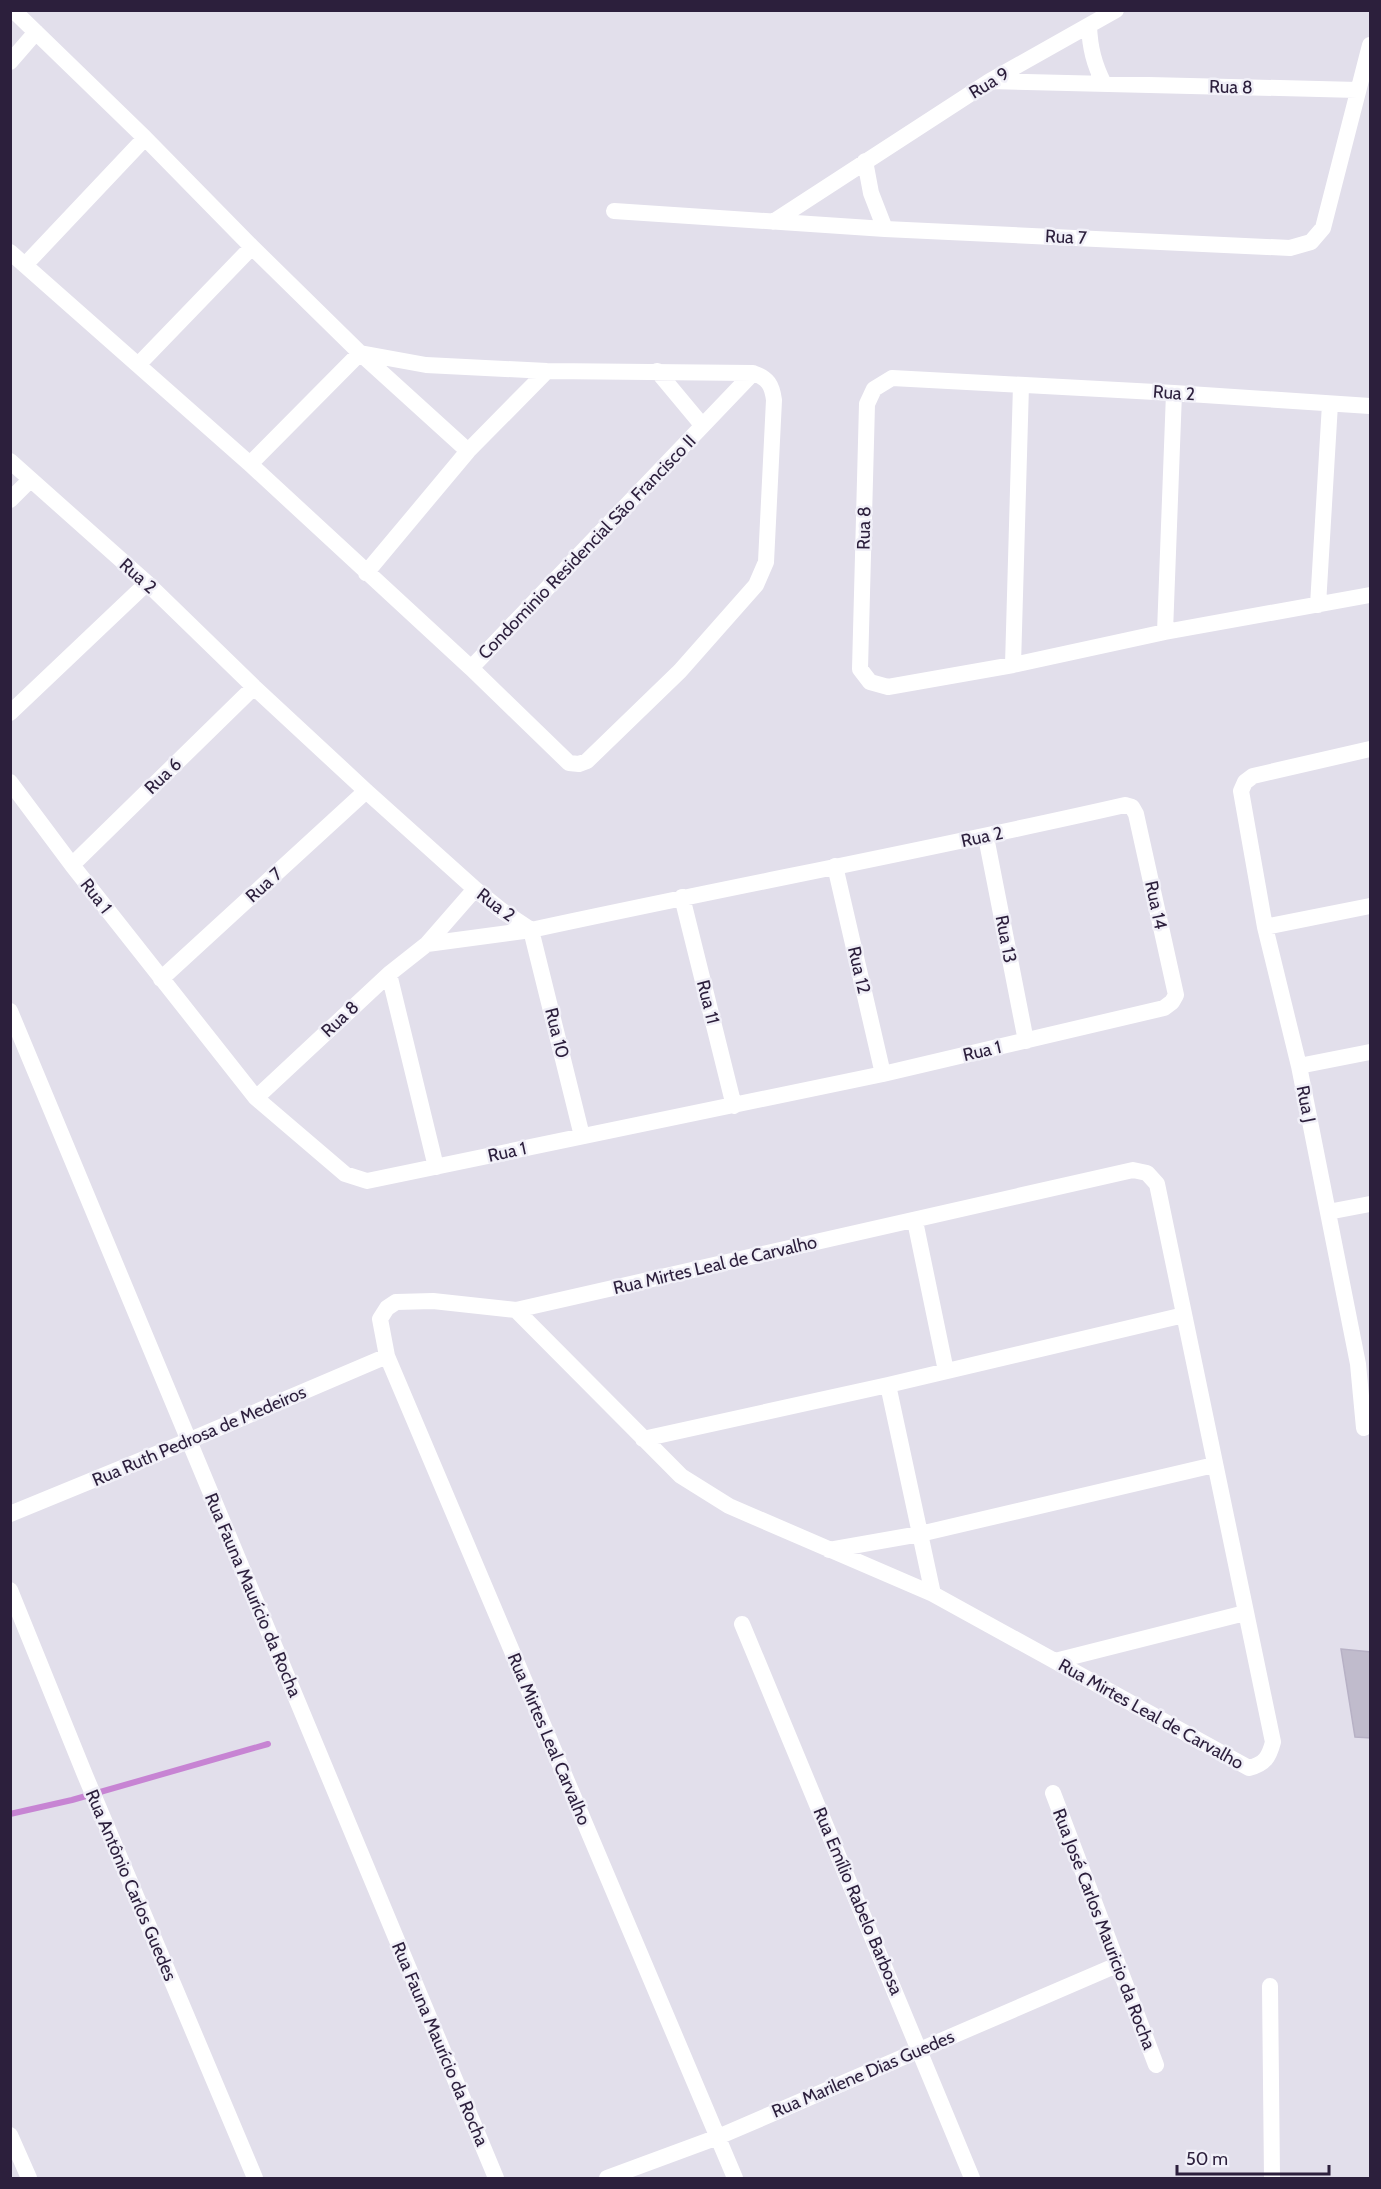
<svg xmlns="http://www.w3.org/2000/svg" width="1381" height="2189" viewBox="0 0 1381 2189" font-family="Cabin,sans-serif">
<style>
.lines{fill:none;stroke-linecap:round;stroke-linejoin:round}
.stream{stroke:#c784d3;stroke-width:6}
.building{fill:#c0bbcc;stroke:#b7b1c5;stroke-width:1.5}
.minor{stroke:#fff;stroke-width:16}
.tertiary{stroke:#fff;stroke-width:16}
.labels{text-anchor:middle;stroke-width:5;stroke-linejoin:round;paint-order:stroke}
.street-label{font-size:18px;fill:#2c1f3c;stroke:#f1f0f8}
</style>
<rect width="100%" height="100%" fill="#e2dfeb"/>
<g class="lines">
<path class="stream" d="M10 1814 72 1800 268 1744"/>
</g>
<path class="building" d="M1341 1649 1371 1652V1738L1355 1737Z"/>
<g class="lines">
<path class="minor" d="M1089 26C1090 48 1094 64 1104 84
M10 62 36 32
M990 81 1358 90
M865 161 871 193 885 229
M614 211 885 229 1290 248 1311 242 1323 228 1370 45
M773 222 990 81 1116 10
M10 252 250 464 471 668 569 763 579 764 587 761 680 671 756 585 766 562 774 400C772 385 768 378 753 373L547 371 426 365 360 353 252 247 145 138 13 10
M25 265 145 138
M138 365 252 247
M657 371 702 425
M1370 406 1174 393 892 378 874 389 867 404 860 669 870 682 888 687 1013 665 1165 632 1370 595
M10 461 147 583 254 687 366 791 475 889 501 910 531 930C729 887 928 850 1125 805L1132 807 1136 814 1176 995 1172 1002 1164 1008 883 1074 367 1181 345 1174 256 1098 72 865 10 782
M250 464 360 353 468 451
M10 500 30 480
M366 573 468 451 547 371
M1318 605 1330 404
M1165 632 1174 393
M1013 665 1021 385
M471 668 753 373
M10 713 147 583
M986 837 1026 1041
M72 865 254 687
M835 866 883 1074
M682 897 734 1106
M1265 927 1370 906
M427 944 531 930 582 1136
M389 974 436 1167
M161 979 366 791
M1299 1066 1370 1052
M256 1098 389 974 427 944 475 889
M1328 1212 1370 1204
M915 1221 946 1371
M516 1310 681 1476 729 1506 933 1594 1249 1768C1265 1764 1269 1757 1273 1742L1157 1184 1147 1173 1133 1170 516 1310 433 1301 396 1302 387 1308 380 1319 387 1356 735 2178
M888 1385 933 1594
M1364 1428 1358 1364 1299 1066 1265 927 1241 791 1245 782 1253 776 1370 749
M643 1439 888 1385 1184 1315
M10 1514 188 1441 387 1356
M829 1550 920 1534 1214 1465
M10 1590 85 1775 255 2178
M742 1624 972 2178
M1055 1661 1245 1613
M1053 1793 1156 2065
M1270 1986 1272 2178
M10 2135 29 2178
M607 2178 718 2137 1117 1965"/>
<path class="tertiary" d="M10 1011 496 2178"/>
</g>
<g class="labels">
<g class="street-label">
<text transform="translate(989 83) rotate(-31)" y="6">Rua 9</text>
<text transform="translate(1231 87) rotate(1)" y="6">Rua 8</text>
<text transform="translate(1066 237) rotate(3)" y="6">Rua 7</text>
<text transform="translate(1174 393) rotate(4)" y="6">Rua 2</text>
<text transform="translate(864 528) rotate(-89)" y="6">Rua 8</text>
<text transform="translate(587 547) rotate(-46)" y="6">Condominio Residencial São Francisco II</text>
<text transform="translate(138 576) rotate(42)" y="6">Rua 2</text>
<text transform="translate(163 776) rotate(-44)" y="6">Rua 6</text>
<text transform="translate(982 837) rotate(-12)" y="6">Rua 2</text>
<text transform="translate(264 885) rotate(-42)" y="6">Rua 7</text>
<text transform="translate(96 896) rotate(52)" y="6">Rua 1</text>
<text transform="translate(496 905) rotate(37)" y="6">Rua 2</text>
<text transform="translate(1156 905) rotate(78)" y="6">Rua 14</text>
<text transform="translate(1006 939) rotate(79)" y="6">Rua 13</text>
<text transform="translate(859 970) rotate(77)" y="6">Rua 12</text>
<text transform="translate(708 1002) rotate(76)" y="6">Rua 11</text>
<text transform="translate(340 1019) rotate(-43)" y="6">Rua 8</text>
<text transform="translate(557 1033) rotate(76)" y="6">Rua 10</text>
<text transform="translate(982 1051) rotate(-13)" y="6">Rua 1</text>
<text transform="translate(1306 1104) rotate(79)" y="6">Rua J</text>
<text transform="translate(507 1152) rotate(-12)" y="6">Rua 1</text>
<text transform="translate(715 1265) rotate(-13)" y="6">Rua Mirtes Leal de Carvalho</text>
<text transform="translate(199 1436) rotate(-23)" y="6">Rua Ruth Pedrosa de Medeiros</text>
<text transform="translate(253 1595) rotate(67)" y="6">Rua Fauna Maurício da Rocha</text>
<text transform="translate(1151 1714) rotate(29)" y="6">Rua Mirtes Leal de Carvalho</text>
<text transform="translate(549 1739) rotate(67)" y="6">Rua Mirtes Leal Carvalho</text>
<text transform="translate(131 1885) rotate(67)" y="6">Rua Antônio Carlos Guedes</text>
<text transform="translate(858 1901) rotate(67)" y="6">Rua Emílio Rabelo Barbosa</text>
<text transform="translate(1104 1929) rotate(69)" y="6">Rua José Carlos Mauricio da Rocha</text>
<text transform="translate(440 2044) rotate(67)" y="6">Rua Fauna Maurício da Rocha</text>
<text transform="translate(863 2074) rotate(-23)" y="6">Rua Marilene Dias Guedes</text>
</g>
</g>
<rect width="1381" height="2189" fill="none" stroke="#2c1f3c" stroke-width="24"/>
<path d="M1177 2165v9h152v-9" fill="none" stroke="#2c1f3c" stroke-width="3"/>
<text x="1186" y="2165" font-size="18" fill="#2c1f3c" stroke="#f1f0f8" stroke-width="4.5" paint-order="stroke">50 m</text>
</svg>
